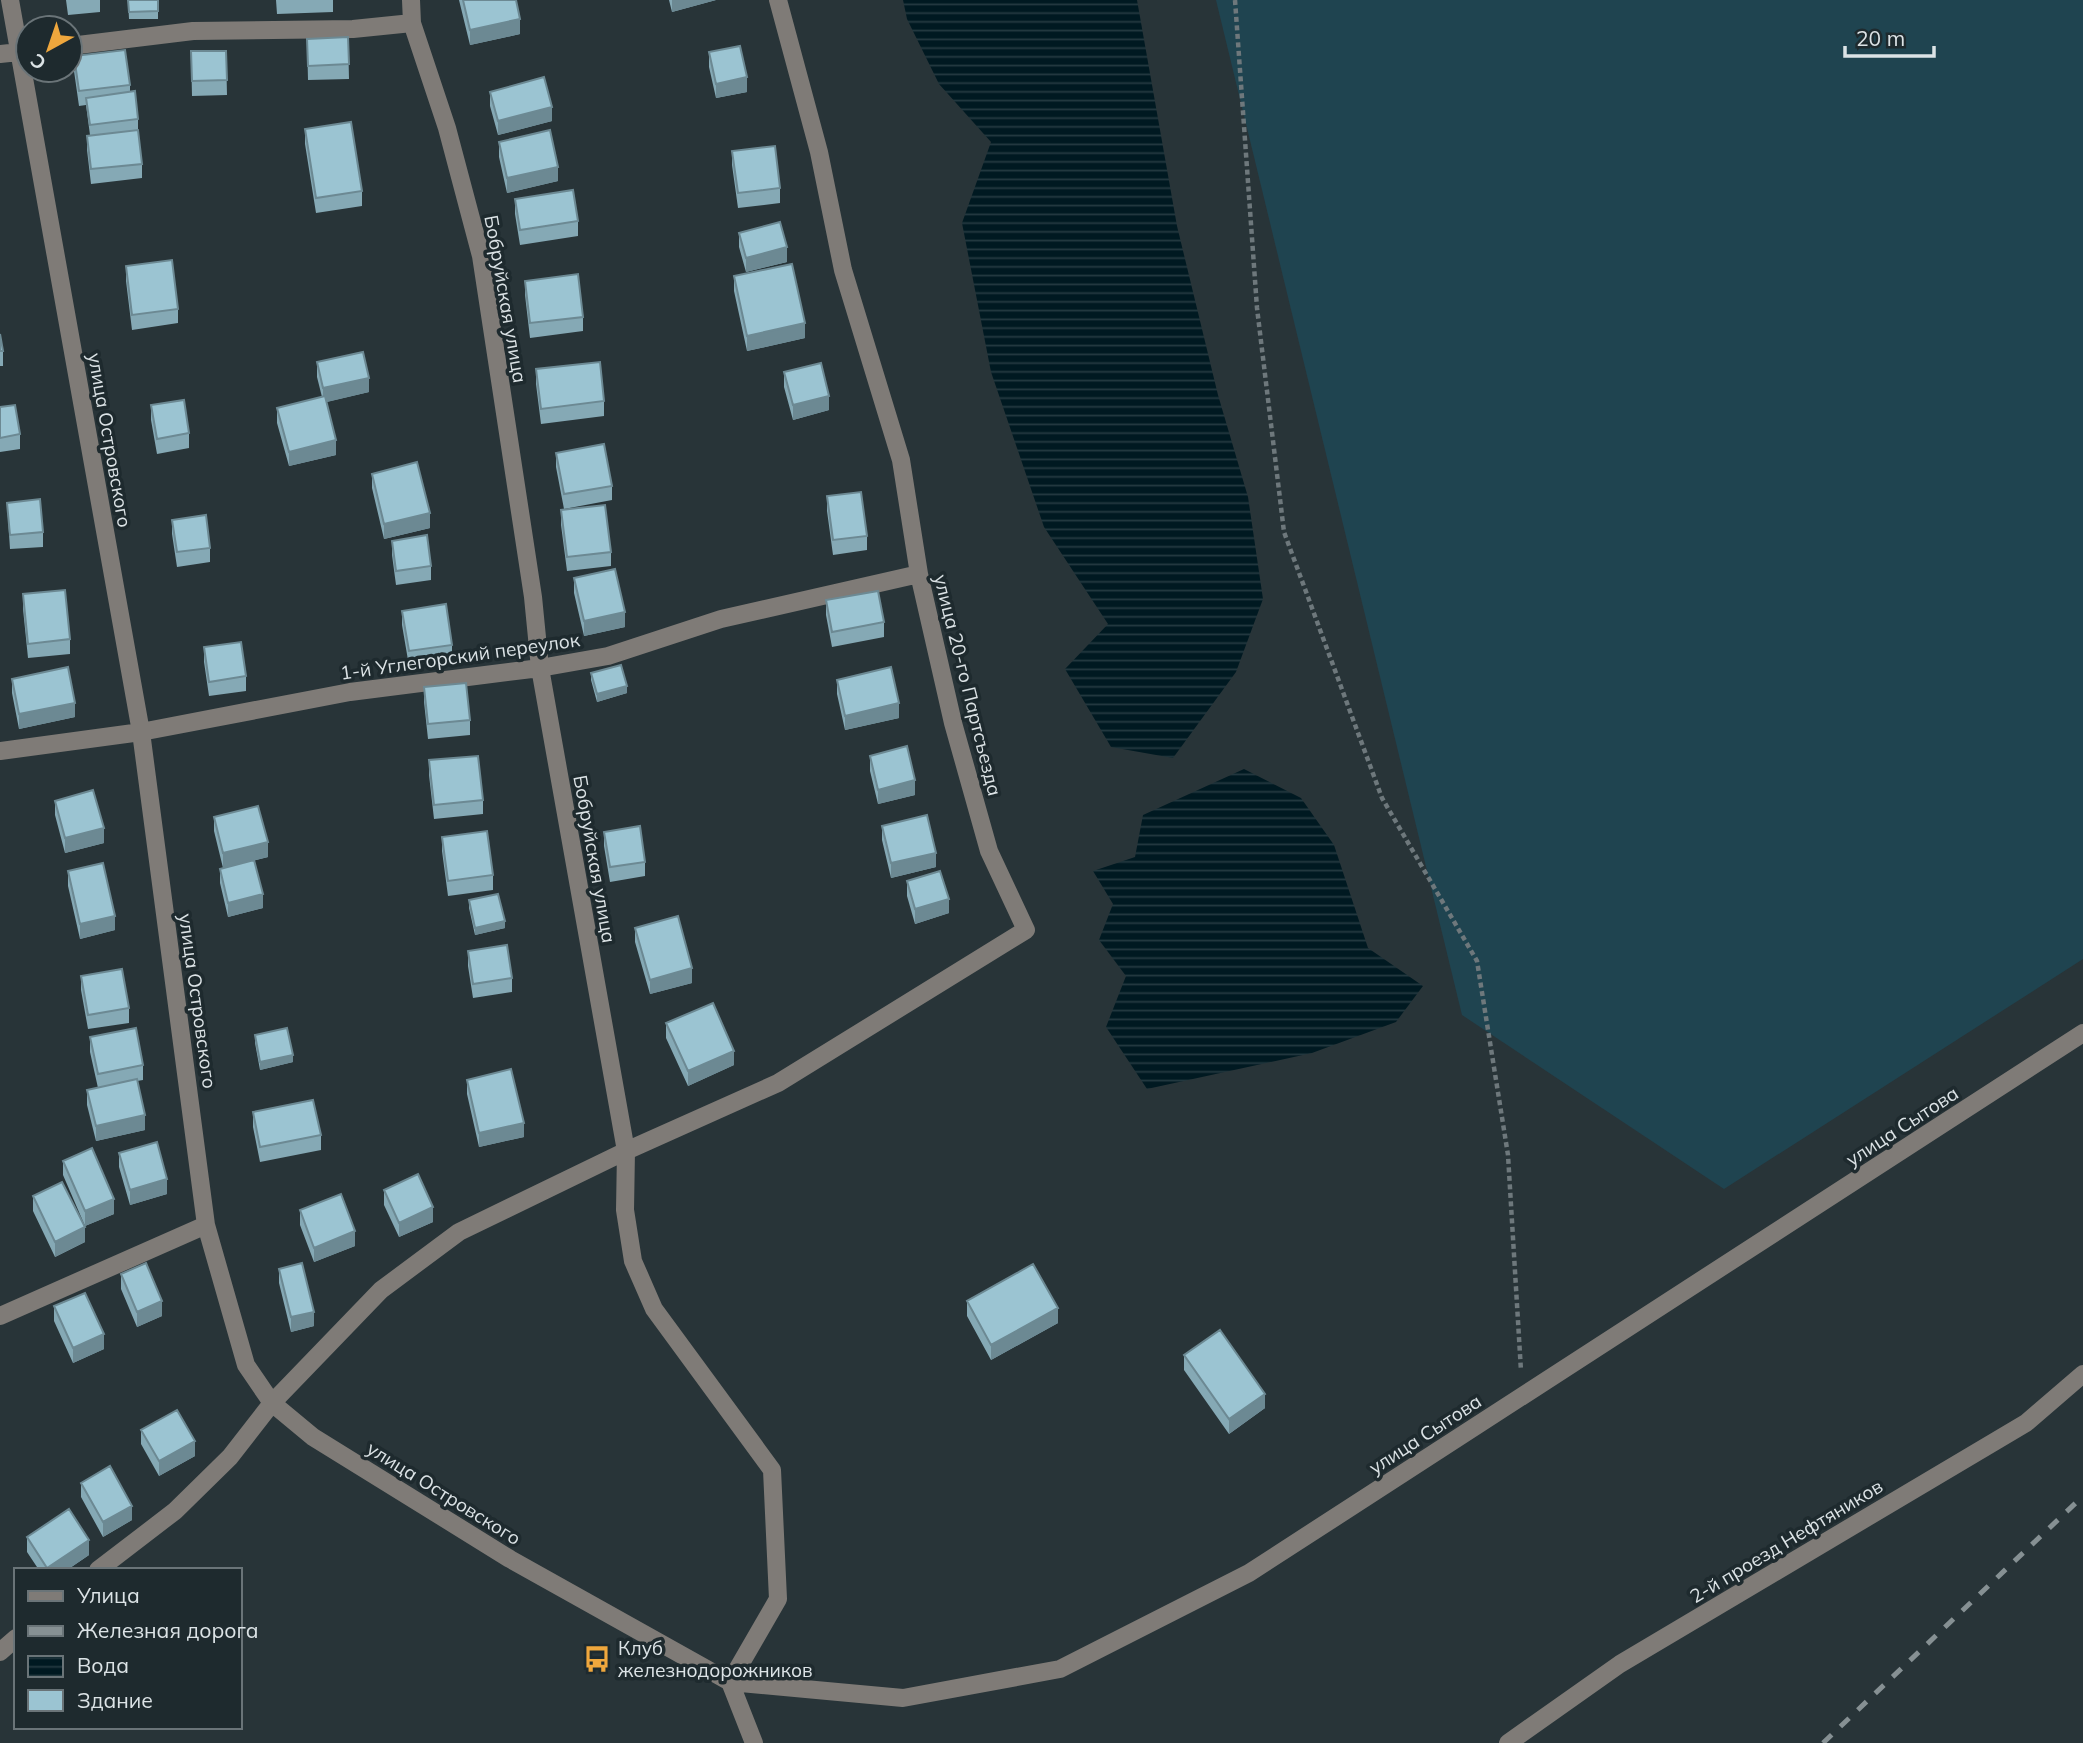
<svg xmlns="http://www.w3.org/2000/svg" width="2083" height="1743" viewBox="0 0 2083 1743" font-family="Mulish,sans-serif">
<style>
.grass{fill:#1f4450}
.water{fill:url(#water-rules)}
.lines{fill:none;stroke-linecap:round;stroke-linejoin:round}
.path{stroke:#6e787c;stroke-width:4.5;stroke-dasharray:5 3.5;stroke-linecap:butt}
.minor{stroke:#7f7b77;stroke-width:18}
.rail{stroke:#869093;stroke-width:5;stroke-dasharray:12 12;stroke-linecap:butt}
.wall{fill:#85a9b5}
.shaded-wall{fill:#6c8993}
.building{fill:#9bc4d2;stroke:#6c8993;stroke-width:2}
.labels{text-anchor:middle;stroke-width:7;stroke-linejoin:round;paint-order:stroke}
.street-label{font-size:19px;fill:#dce3e6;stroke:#1e2a2e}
.poi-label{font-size:19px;fill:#dce3e6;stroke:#1e2a2e;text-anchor:start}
</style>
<defs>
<pattern id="water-rules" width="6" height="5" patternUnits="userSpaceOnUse" patternTransform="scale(1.75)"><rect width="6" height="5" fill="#001921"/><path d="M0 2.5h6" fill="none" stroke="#253a41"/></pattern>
</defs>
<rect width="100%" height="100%" fill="#283438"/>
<path class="grass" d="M1216 0H2083V959L1724 1189 1462 1015Z"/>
<path class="water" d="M903 0H1137L1177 226 1218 395 1248 497 1263 599 1236 672 1173 758 1111 747 1065 669 1108 624 1044 527 991 372 962 223 991 142 939 84 907 19Z
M1244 769 1301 798 1334 845 1368 948 1423 986 1396 1022 1312 1053 1147 1089 1106 1027 1126 976 1099 940 1113 904 1093 871 1135 857 1143 815Z"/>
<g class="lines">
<path class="path" d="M1235 0 1257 308 1284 532 1382 798 1477 961 1508 1155 1521 1371"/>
<path class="minor" d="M10 0 141 732 206 1225 246 1365 272 1403 313 1437 510 1559 730 1682 754 1743
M411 0 412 23 447 128 481 256 533 597 540 668 626 1151 625 1210 633 1261 654 1309 772 1470 778 1599 730 1682 903 1698 1060 1669 1249 1573 2083 1033
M70 46 193 31 353 29 412 23
M0 54 28 51
M0 751 141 732 350 692 540 668 608 656 721 619 919 574
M0 1316 206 1225
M98 1570 175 1511 230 1457 272 1403 381 1290 459 1232 626 1151 778 1083 1026 930 989 851 953 723 919 574 901 460 843 270 819 152 778 0
M0 1652 16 1638
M1508 1743 1620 1664 2026 1423 2083 1374"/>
<path class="rail" d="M1823 1743 2083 1496"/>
</g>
<path class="wall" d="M66 0H100V12L68 15Z
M128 0H158V19H129Z
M276 0H333V12L277 14Z
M459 0H516L520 34 470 45Z
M669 0H716L672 12Z
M348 37 349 79 308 80 307 39Z
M191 51H226L227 95 192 96Z
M709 52 747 92 716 98 709 67Z
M74 56 130 85V92L138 119V132L142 164V178L91 184 87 150V136L90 135 86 105 79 106 74 71Z
M490 92 552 121 498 135 490 106Z
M305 129 362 191V206L316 213 305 144Z
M499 142 558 181 507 193 499 157Z
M732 151 780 188V203L738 208 732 165Z
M515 199 578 221V236L520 245 515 214Z
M739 233 787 262 746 272 739 247Z
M126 266 178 309V323L132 330 126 281Z
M734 276 805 338 747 351 734 291Z
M525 281 583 317V331L530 338 525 295Z
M0 334 3 351V366H0Z
M317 362 369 392 326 402 336 455 289 466 277 423V408L322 397 317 377Z
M536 369 604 401V416L541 424 536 384Z
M784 372 829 410 793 420 784 387Z
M151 405 189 433V448L157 454 151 420Z
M0 407 20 434V449L0 452Z
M556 453 612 486V500L564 509 556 467Z
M372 474 430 528 384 539 372 488Z
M827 496 867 536V550L833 555 827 511Z
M7 503 43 532V547L10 549Z
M561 510 611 552V566L567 571 561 525Z
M172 520 210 548V562L177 567 172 534Z
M392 541 431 566V580L396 585 392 555Z
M574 578 625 627 584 636 574 593Z
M23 594 70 639V654L28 658 23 609Z
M826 600 884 622V637L832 647 826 615Z
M402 611 452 645V660L409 666 402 625Z
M204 647 246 676V691L209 696 204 662Z
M591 673 627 693 597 702 591 680Z
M12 679 75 717 19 729 12 693Z
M837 680 899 718 845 730 837 694Z
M424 687 470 720V735L428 739 424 702Z
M870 756 915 795 878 804 870 771Z
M429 760 483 800V814L434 819 429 775Z
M55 801 104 843 65 853 55 815Z
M214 817 268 857 223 868 214 831Z
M882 826 936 867 891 878 882 840Z
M604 832 645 862V876L610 882 604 846Z
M442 837 493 875V890L448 896 442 851Z
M220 869 263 908 228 917 220 883Z
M68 871 115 930 80 939 68 886Z
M907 881 949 913 915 924 907 896Z
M469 900 505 928 475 935 469 908Z
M635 928 692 983 650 994 635 942Z
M468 951 512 978V992L473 998 468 966Z
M81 976 129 1008V1023L88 1029 81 990Z
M666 1023 734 1065 688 1086 666 1038Z
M255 1035 293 1062 260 1070 255 1043Z
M90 1037 143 1065V1080L137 1081 145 1130 96 1141 87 1105V1090L98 1088 90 1052Z
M467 1080 524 1137 479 1147 467 1094Z
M253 1112 321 1135V1150L260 1162 253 1127Z
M119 1153 167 1194 130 1205 119 1167Z
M63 1161 114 1214 85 1226 63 1175Z
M384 1190 433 1222 399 1237 384 1205Z
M33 1196 85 1242 55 1257 33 1211Z
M300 1210 355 1246 314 1262 300 1225Z
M279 1269 314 1326 291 1332 279 1283Z
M121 1274 162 1316 137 1327 121 1289Z
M967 1301 1058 1323 991 1360 967 1316Z
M54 1306 104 1349 73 1363 54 1321Z
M1184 1355 1265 1408 1229 1434 1184 1370Z
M141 1430 195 1456 159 1476 141 1444Z
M81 1483 132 1520 103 1537 81 1497Z
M27 1537 89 1555 67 1570H39L27 1552Z"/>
<path class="shaded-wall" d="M672 0H716L672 12Z
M520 19V34L470 45V30Z
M747 77V92L716 98V84Z
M552 107V121L498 135V121Z
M558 167V181L507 193V178Z
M787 247V262L746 272V258Z
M805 323V338L747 351V336Z
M369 378V392L323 403V388Z
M829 396V410L793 420V405Z
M336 440V455L289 466V452Z
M430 513V528L384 539V524Z
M625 612V627L584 636V621Z
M627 686V693L597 702V694Z
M75 703V717L19 729V714Z
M899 703V718L845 730V716Z
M915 780V795L878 804V790Z
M104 828V843L65 853V838Z
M268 842V857L223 868V853Z
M936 853V867L891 878V863Z
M263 894V908L228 917V903Z
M949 899V913L915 924V909Z
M115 916V930L80 939V924Z
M505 921V928L475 935V928Z
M692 968V983L650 994V980Z
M734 1051V1065L688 1086V1071Z
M293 1055V1062L260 1070V1062Z
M145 1115V1130L96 1141V1126Z
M524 1123V1137L479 1147V1133Z
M167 1179V1194L130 1205V1190Z
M114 1199V1214L85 1226V1211Z
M433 1207V1222L399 1237V1223Z
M85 1227V1242L55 1257V1242Z
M355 1231V1246L314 1262V1248Z
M162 1301V1316L137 1327V1312Z
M1058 1308V1323L991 1360V1345Z
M314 1312V1326L291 1332V1317Z
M104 1334V1349L73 1363V1348Z
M1265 1394V1408L1229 1434V1419Z
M195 1441V1456L159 1476V1461Z
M132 1506V1520L103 1537V1522Z
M89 1540V1555L67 1570H47V1568Z"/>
<path class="building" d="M128 0H158V11L129 12Z
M463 0H516L520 19 470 30Z
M348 37 349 64 308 66 307 39Z
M740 46 747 77 716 84 709 52Z
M125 50 130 85 79 91 74 56Z
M191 51H226L227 80 192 81Z
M544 77 552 107 498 121 490 92Z
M135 91 138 119 90 125 86 98Z
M351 122 362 191 316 198 305 129Z
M138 130 142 164 91 169 87 136Z
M550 130 558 167 507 178 499 142Z
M775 146 780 188 738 193 732 151Z
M573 190 578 221 520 230 515 199Z
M780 222 787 247 746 258 739 233Z
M172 260 178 309 132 315 126 266Z
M792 264 805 323 747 336 734 276Z
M578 274 583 317 530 323 525 281Z
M0 334 3 351H0Z
M363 352 369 378 323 388 317 362Z
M600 362 604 401 541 409 536 369Z
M821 363 829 396 793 405 784 372Z
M325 396 336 440 289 452 277 408Z
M184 400 189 433 157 439 151 405Z
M15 405 20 434 0 438V407Z
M604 444 612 486 564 494 556 453Z
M417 462 430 513 384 524 372 474Z
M861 492 867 536 833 540 827 496Z
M40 499 43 532 10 535 7 503Z
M605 505 611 552 567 557 561 510Z
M206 515 210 548 177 552 172 520Z
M427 535 431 566 396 571 392 541Z
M615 569 625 612 584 621 574 578Z
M65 590 70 639 28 644 23 594Z
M878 591 884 622 832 632 826 600Z
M446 604 452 645 409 651 402 611Z
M241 642 246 676 209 682 204 647Z
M621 665 627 686 597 694 591 673Z
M68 667 75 703 19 714 12 679Z
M891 667 899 703 845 716 837 680Z
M466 683 470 720 428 724 424 687Z
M907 746 915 780 878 790 870 756Z
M478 756 483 800 434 805 429 760Z
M93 790 104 828 65 838 55 801Z
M258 806 268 842 223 853 214 817Z
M927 815 936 853 891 863 882 826Z
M640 826 645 862 610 867 604 832Z
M487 831 493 875 448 881 442 837Z
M254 860 263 894 228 903 220 869Z
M103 863 115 916 80 924 68 871Z
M940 871 949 899 915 909 907 881Z
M498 894 505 921 475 928 469 900Z
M678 916 692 968 650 980 635 928Z
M507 945 512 978 473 984 468 951Z
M122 969 129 1008 88 1015 81 976Z
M713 1003 734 1051 688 1071 666 1023Z
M136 1028 143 1065 98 1074 90 1037Z
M287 1028 293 1055 260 1062 255 1035Z
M511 1069 524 1123 479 1133 467 1080Z
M137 1079 145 1115 96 1126 87 1090Z
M313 1100 321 1135 260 1147 253 1112Z
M157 1142 167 1179 130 1190 119 1153Z
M92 1148 114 1199 85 1211 63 1161Z
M418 1174 433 1207 399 1223 384 1190Z
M62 1182 85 1227 55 1242 33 1196Z
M341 1194 355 1231 314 1248 300 1210Z
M146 1263 162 1301 137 1312 121 1274Z
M302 1263 314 1312 291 1317 279 1269Z
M1033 1264 1058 1308 991 1345 967 1301Z
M85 1293 104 1334 73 1348 54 1306Z
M1220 1330 1265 1394 1229 1419 1184 1355Z
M177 1410 195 1441 159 1461 141 1430Z
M110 1466 132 1506 103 1522 81 1483Z
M69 1509 89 1540 47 1568 27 1537Z"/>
<defs>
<symbol id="bus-bare" viewBox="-9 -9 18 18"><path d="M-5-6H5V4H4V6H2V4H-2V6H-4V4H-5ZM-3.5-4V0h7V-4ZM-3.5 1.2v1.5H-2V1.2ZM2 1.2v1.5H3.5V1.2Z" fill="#efa73d" stroke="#1e2a2e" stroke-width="2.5" paint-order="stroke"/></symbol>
</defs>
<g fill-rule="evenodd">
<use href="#bus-bare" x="578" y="1640" width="38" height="38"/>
</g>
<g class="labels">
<g class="street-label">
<text transform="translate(506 299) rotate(80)" y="7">Бобруйская улица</text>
<text transform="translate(110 440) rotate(80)" y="7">улица Островского</text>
<text transform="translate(460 656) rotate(-8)" y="7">1-й Углегорский переулок</text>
<text transform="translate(968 685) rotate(76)" y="7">улица 20-го Партсъезда</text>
<text transform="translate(595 859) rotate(80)" y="7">Бобруйская улица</text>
<text transform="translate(198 1001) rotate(82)" y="7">улица Островского</text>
<text transform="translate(1902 1126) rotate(-33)" y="7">улица Сытова</text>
<text transform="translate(1425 1434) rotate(-33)" y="7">улица Сытова</text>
<text transform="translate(444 1493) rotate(32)" y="7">улица Островского</text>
<text transform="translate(1786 1541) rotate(-31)" y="7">2-й проезд Нефтяников</text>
</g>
<g class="poi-label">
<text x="618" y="1655">Клуб<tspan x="618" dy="22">железнодорожников</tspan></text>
</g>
</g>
<rect x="14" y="1568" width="228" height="161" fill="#1e2a2e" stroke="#6a7478" stroke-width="2"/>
<rect x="28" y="1591" width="35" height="10" fill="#7f7b77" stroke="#6a7478" stroke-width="2"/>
<text x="77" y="1603" font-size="21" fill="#dce3e6">Улица</text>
<rect x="28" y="1626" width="35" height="10" fill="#869093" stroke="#6a7478" stroke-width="2"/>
<text x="77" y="1638" font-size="21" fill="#dce3e6">Железная дорога</text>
<rect x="28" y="1656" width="35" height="21" fill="url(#water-rules)" stroke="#6a7478" stroke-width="2"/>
<text x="77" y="1673" font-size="21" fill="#dce3e6">Вода</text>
<rect x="28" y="1690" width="35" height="21" fill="#9bc4d2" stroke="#6a7478" stroke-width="2"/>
<text x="77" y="1708" font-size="21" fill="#dce3e6">Здание</text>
<g transform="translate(49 49) rotate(220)"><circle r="33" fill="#1e2a2e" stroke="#6a7478" stroke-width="2"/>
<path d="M0-5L12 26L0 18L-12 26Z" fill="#efa73d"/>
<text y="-10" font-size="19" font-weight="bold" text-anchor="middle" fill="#dce3e6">С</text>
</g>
<path d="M1845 46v10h89v-10" fill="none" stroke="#dce3e6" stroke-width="3.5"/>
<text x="1856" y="46" font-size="21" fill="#dce3e6" stroke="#1e2a2e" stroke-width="5" paint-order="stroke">20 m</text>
</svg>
